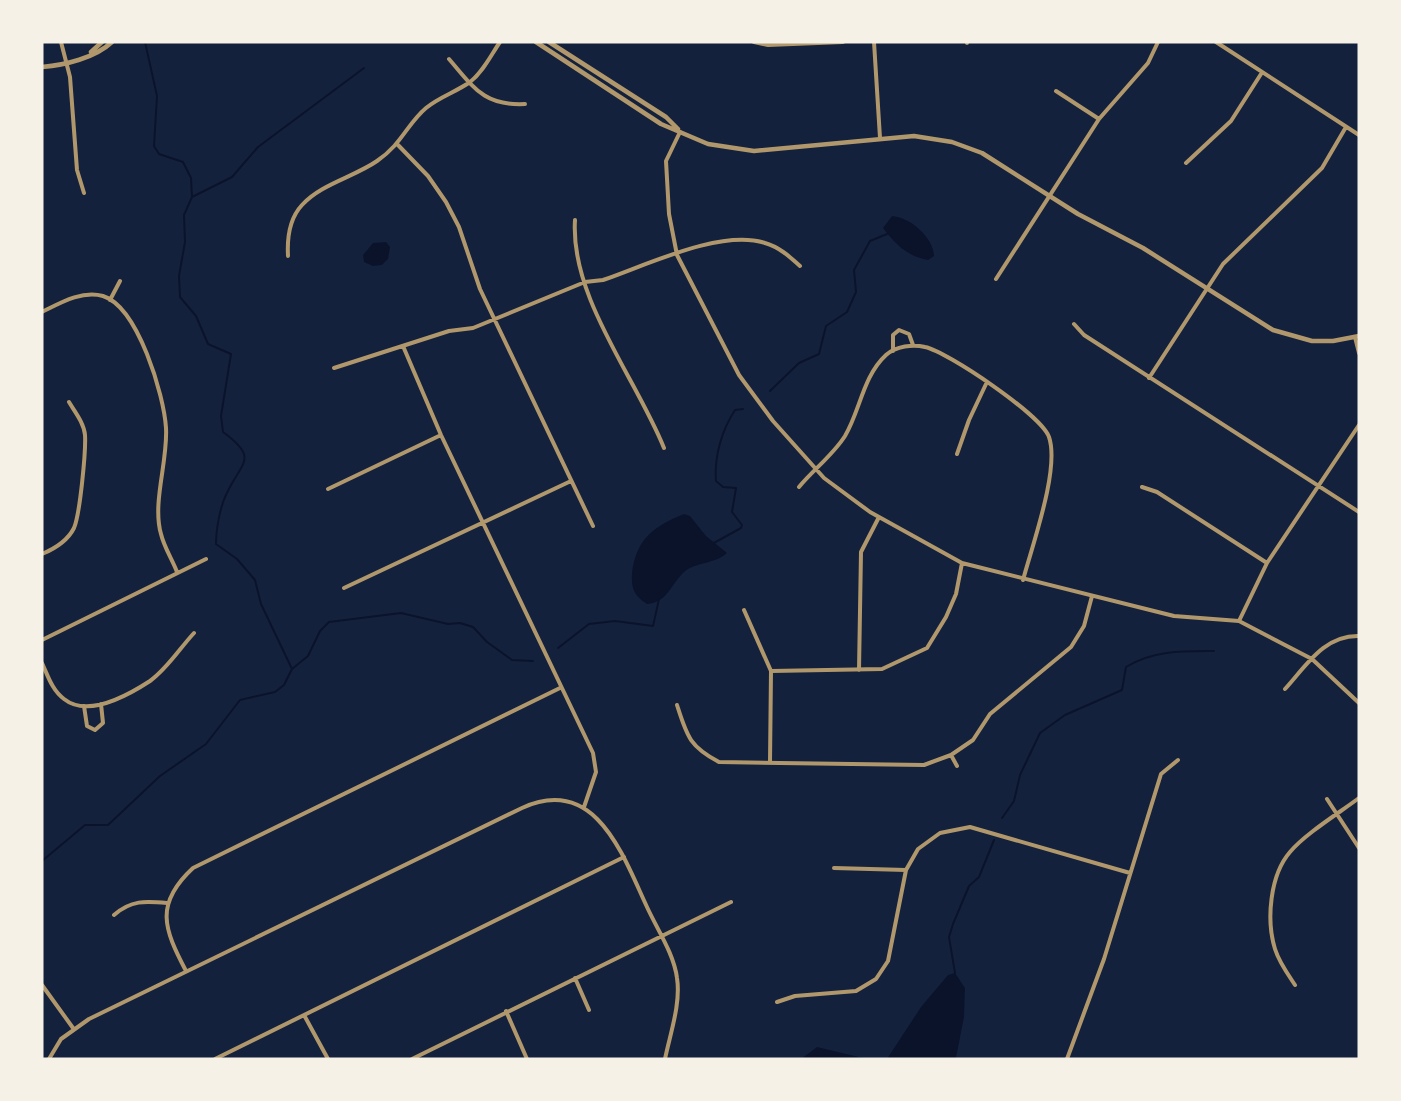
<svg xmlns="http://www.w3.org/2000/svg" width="1401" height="1101" viewBox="0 0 1401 1101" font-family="'Asap Condensed',sans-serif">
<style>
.water{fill:#0b132b}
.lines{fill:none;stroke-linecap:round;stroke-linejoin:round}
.stream{stroke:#0b132b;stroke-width:2}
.minor{stroke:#b1986c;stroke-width:4}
.tertiary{stroke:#b1986c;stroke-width:4.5}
</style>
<rect width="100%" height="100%" fill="#14213d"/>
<path class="water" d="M892 216C910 217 934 238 934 256L928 260C907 256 896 245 883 228Z
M386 242 390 247 388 259 382 265 373 266 364 262 363 255 373 243Z
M684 514 690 516 706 536 727 553C717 563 700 562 688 569 671 581 670 602 647 604 634 595 631 589 632 573 636 539 654 526 684 514Z
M955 973 965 988 964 1017 956 1058 887 1059 921 1007 948 975Z
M817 1047 867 1059H801Z"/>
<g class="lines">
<path class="stream" d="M145 42 157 96 154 146 159 154 183 162 191 178 192 197 184 215 185 242 179 276 180 297 196 316 208 344 231 354 221 416 223 432C260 459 241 462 227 493 220 506 216 530 216 544L237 559 255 580 261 604 292 669
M192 197 232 177 258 147 364 68
M770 391 799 363 819 354 826 326 847 312 856 292 854 270 870 241 887 234
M712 544 741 528 742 525 732 512 736 488 723 487 716 481C714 456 722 430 735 410L743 409
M558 648 589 624 615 621 653 626 659 599
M1002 818 1014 801 1020 775 1040 733 1065 715 1122 690 1126 667C1153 650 1184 651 1214 651
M42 861 85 825H108L160 776 206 744 240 700 275 692 284 685 292 669 308 656 320 631 329 622 401 613 448 624 460 623 473 627 487 642 512 660 533 661
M955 973 949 937 953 924 969 886 979 877 994 840"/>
<path class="minor" d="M61 42 70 77 77 170 84 193
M754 42 768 45 843 42
M874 42 880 138
M1216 42 1359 135
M967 43V42
M449 59C474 88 484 106 525 104
M1056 91 1099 119
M680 132 666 161 669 214 677 255 739 375 773 421 824 478 870 512 962 563 1174 616 1239 621 1312 659 1359 703
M398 145 428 176 446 202 459 227 480 289 593 526
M1186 163 1231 121 1261 74
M575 220C570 297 636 378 664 448
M288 256C287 238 289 219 302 205 321 184 354 177 377 161 402 144 407 124 426 108 439 97 456 92 470 82 483 72 491 55 500 42
M996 279 1099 119 1148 63 1158 42
M110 300 120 281
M42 312C60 303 82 290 103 296 138 307 164 395 166 428 168 461 152 503 161 534 164 547 172 559 177 572
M1074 324 1084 335 1359 512
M1355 337 1359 353
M403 346 441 435 593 753 596 772 584 807
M893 351V335L899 330 909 334 913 345
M334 368 449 331 473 328 585 282 603 280C647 265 720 229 765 243 779 247 789 256 800 266
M1149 378 1223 264 1322 168 1346 127
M957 454 969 420 986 384
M799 487C813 470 833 455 845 436 860 411 863 376 886 355 896 346 913 344 925 347 948 352 1041 415 1049 437 1060 469 1032 546 1023 580
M1142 487 1157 492 1267 563
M328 489 441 435
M42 554C54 549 68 540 74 528 80 514 86 451 85 435 84 423 75 412 69 402
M344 588 571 481
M744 610 771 671 770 762
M1239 621 1267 563 1359 425
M42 640 206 559
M42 663C48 676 52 690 64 699 88 718 127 696 150 681 167 669 180 648 194 633
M859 670 861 552 879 517
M771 671 882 669 927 648 946 617 956 594 962 563
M1285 689C1306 666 1324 635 1359 636
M677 705C687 736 689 746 719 762L924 765 951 755 973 740 990 714 1071 647 1084 626 1092 596
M84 706 87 726 95 730 103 723 101 704
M951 755 957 766
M1327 799 1359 848
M834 868 906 870
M114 915C131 900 145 901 167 903
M186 971C164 929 154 904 193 868L560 688
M575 978 589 1010
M42 985 73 1028
M1295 985C1287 973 1279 962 1275 949 1266 920 1270 875 1290 852 1305 834 1339 813 1359 798
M777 1002 795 996 856 991 876 979 888 961 906 870 918 849 940 833 970 827 1130 873
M506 1011 527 1059
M304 1015 328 1059
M49 1059 61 1039 89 1019 522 808C596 774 623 856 647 907 657 929 674 954 677 978 681 1004 670 1034 665 1059
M215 1059 624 857
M412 1059 731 902
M1067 1059 1104 959 1161 774 1178 760"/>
<path class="tertiary" d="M536 42 661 124 708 144 754 151 914 136 952 142 982 153 1078 214 1143 248 1273 330 1312 341H1333L1359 336
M549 42 666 117 678 129
M91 52 102 42
M42 67C65 65 95 58 112 42"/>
</g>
<rect width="1401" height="1101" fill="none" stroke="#f6f1e7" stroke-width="87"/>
</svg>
